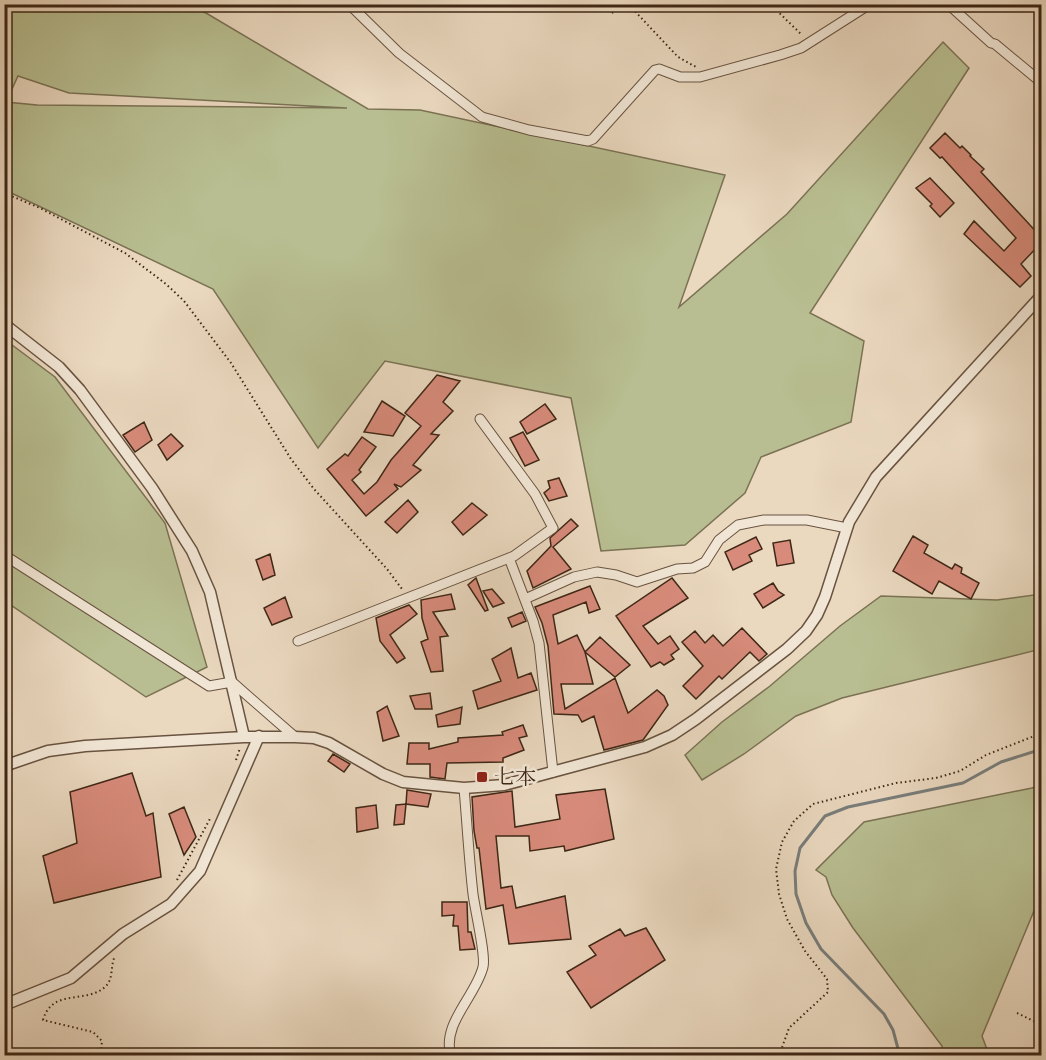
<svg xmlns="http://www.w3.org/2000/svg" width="1046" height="1060" viewBox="0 0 1046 1060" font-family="Vollkorn,'Noto Serif JP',serif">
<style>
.green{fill:#b8be91;stroke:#7b7254;stroke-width:1.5;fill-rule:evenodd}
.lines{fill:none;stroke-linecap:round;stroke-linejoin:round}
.stream{stroke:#787d7b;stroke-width:3}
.building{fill:#d88b7b;stroke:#3e2716;stroke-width:1.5}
.minor-casing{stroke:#695340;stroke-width:11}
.tertiary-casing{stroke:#695340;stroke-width:13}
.path{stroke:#3e2716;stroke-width:2;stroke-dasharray:1.5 3;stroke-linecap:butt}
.minor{stroke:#f1e6d5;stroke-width:9}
.tertiary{stroke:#f1e6d5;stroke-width:10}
.poi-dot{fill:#8f2418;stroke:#f1e6d5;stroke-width:2}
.labels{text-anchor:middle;stroke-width:5;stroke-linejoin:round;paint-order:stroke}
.poi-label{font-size:21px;fill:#3e2716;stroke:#f1e6d5;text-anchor:start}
</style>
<rect width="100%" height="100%" fill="#ead8bf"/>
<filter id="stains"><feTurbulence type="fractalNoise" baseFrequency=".00333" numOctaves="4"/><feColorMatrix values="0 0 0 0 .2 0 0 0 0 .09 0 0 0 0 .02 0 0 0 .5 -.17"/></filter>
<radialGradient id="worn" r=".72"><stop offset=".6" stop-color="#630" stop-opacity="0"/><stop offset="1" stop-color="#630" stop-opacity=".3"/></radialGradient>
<path class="green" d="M5 5H187L206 13 368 109 420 110 725 175 679 307 787 214 943 42 969 68 810 313 864 341 851 422 761 457 745 493 685 545 601 551 571 398 385 361 318 448 213 289 5 190ZM18 76 69 93 347 108 37 105 6 102Z
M4 339 55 377 165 523 207 667 146 697 5 601Z
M1041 594V649L842 698 796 716 744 754 702 780 685 755 722 722 770 686 840 626 881 596 997 600Z
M1041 785V894L982 1036 989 1055H942V1046L853 928 832 895 826 877 816 870 864 822 1032 788Z"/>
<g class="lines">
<path class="stream" d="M900 1056 893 1030 884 1014 821 949 806 923 796 894 795 871 800 848 825 816 848 807 963 783 1001 762 1042 749"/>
</g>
<path class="building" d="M945 133 960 148 962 146 971 155 970 156 984 169 981 172 1041 237V243L1021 264 1031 276 1020 287 964 234 974 221 1004 251 1016 238 942 157 940 158 930 148Z
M930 178 954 203 940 217 930 206 932 204 916 188Z
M437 375 460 381 443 402 453 411 431 434 439 435 413 465 421 470 401 487 394 484 398 489 366 516 327 469 345 454 348 456 362 437 376 447 359 470 361 472 352 480 364 494 377 482 391 460 421 426 405 413Z
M382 401 405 416 393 436 364 432Z
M545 404 556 419 527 434 520 422Z
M144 422 152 440 135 452 123 435Z
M523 432 539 460 525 466 510 438Z
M171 434 183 446 167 460 158 445Z
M559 478 567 496 549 501 544 493 550 488 548 481Z
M408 500 418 512 397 533 385 522Z
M472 503 487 515 463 535 452 522Z
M571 519 578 526 553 547 571 569 533 588 527 571 551 546 550 538Z
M913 536 928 545 924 553 952 569 955 564 962 568 961 573 979 583 971 599 939 581 932 594 893 571Z
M756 537 762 549 749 555 752 561 733 570 725 552Z
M790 540 794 563 777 566 773 543Z
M270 554 275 575 263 580 256 560Z
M476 578 488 610 485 611 468 585Z
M672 578 688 598 643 626 658 644 670 636 679 649 671 655 674 659 664 665 660 662 651 667 616 616Z
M773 583 778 591 784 595 763 608 754 594Z
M590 586 600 609 589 613 586 602 553 615 558 644 577 635 585 652 593 684H561L565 709 615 678 628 713 657 690 664 696 668 705 643 740 604 750 594 716 582 722 578 715 554 714 548 646 542 623 535 607Z
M492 589 504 603 493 607 483 591Z
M451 594 455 609 433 612 448 636 440 637 443 671 431 672 421 642 428 639 422 618 421 600Z
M285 597 292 617 272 625 264 608Z
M409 605 417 614 390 635 405 658 397 663 380 641 376 618Z
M522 612 526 621 512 627 508 618Z
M742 628 767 654 759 661 750 652 722 679 719 676 696 699 683 686 703 666 682 642 695 631 705 643 713 635 723 646Z
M600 637 630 665 615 677 585 652Z
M511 648 518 678 531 673 537 690 478 709 473 691 501 681 492 659Z
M430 693 432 709H415L410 696Z
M387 706 399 736 383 741 377 712Z
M462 707 460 724 438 727 436 715Z
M523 725 527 736 519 738 524 750 503 758V762L447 763 445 779 430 777V764H407L409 743H429V749L458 742V738L503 735 502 732Z
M333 754 350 764 344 772 328 761Z
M132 773 146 816 153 813 161 877 54 903 43 856 77 843 70 792Z
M605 789 614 839 565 851 564 846 530 851 529 836H496L501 888 512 886 516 908 565 896 571 939 509 944 503 905 486 909 479 848H477L474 831 472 797 512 791 515 827 560 819 556 795Z
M407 790 431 794 428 807 406 804Z
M406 804 404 824 394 825 396 805Z
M376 805 378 828 357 832 356 808Z
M184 807 196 837 184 855 169 814Z
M442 902H467L468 932H471L475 949 460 950 458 926H453L454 915 442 916Z
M646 928 665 960 591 1008 567 972 596 955 589 946 620 929 625 936Z"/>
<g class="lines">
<defs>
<path id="minor" d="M349 4 399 53 482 117 529 130 588 141 593 139 655 70 659 69 680 77H700L780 55 801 48 870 4
M948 4 991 43 995 44 1042 83
M4 555 209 686 232 682 295 737
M509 558 533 621 539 643 553 772
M525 599 574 577 597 572 616 575 637 582 677 569 693 568 705 562 719 540 738 525 764 520H807L847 528
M298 641 514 556 553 528 535 494 480 419
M451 1056C441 1024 476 996 483 967 486 955 475 910 473 894 469 859 467 823 464 788"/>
<path id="tertiary" d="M4 324 59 367 80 390 152 488 192 551 210 592 244 737
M4 766 48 751 85 746 244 737H295L314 738 329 743 383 774 403 782 464 788 504 785 645 747 672 735 696 719 787 649 806 631 817 615 825 597 849 522 876 477 1042 295
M4 1005 71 978 123 934 171 904 200 871 259 736"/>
</defs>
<use href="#minor" class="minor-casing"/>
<use href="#tertiary" class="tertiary-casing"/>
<path class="path" d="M602 4 611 13 630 6 678 57 696 67
M770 4 802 35
M4 193 40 208 125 253 166 284 184 301 231 363 291 459 314 489 387 569 402 589
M236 760 240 748
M177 880 211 817
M1017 1013 1042 1025
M96 1056 101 1050 102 1041 93 1032 43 1020C52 988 86 1004 105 987 114 979 110 966 115 956
M779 1056 789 1028 828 992 827 979 805 951 787 919 779 894 776 869 782 842 794 821 813 804 896 783 936 778 960 771 986 755 1042 733"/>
<use href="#minor" class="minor"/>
<use href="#tertiary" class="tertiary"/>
</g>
<rect class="poi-dot" x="476" y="771" width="12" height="12" rx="3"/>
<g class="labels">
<g class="poi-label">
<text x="494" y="784">七本</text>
</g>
</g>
<rect width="1046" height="1060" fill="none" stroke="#ead8bf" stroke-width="24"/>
<rect x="6" y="6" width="1034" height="1048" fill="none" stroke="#3e2716" stroke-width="3"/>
<rect x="12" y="12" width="1022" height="1036" fill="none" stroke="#3e2716" stroke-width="1.5"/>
<rect width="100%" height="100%" filter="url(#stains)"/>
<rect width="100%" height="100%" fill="url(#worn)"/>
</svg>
